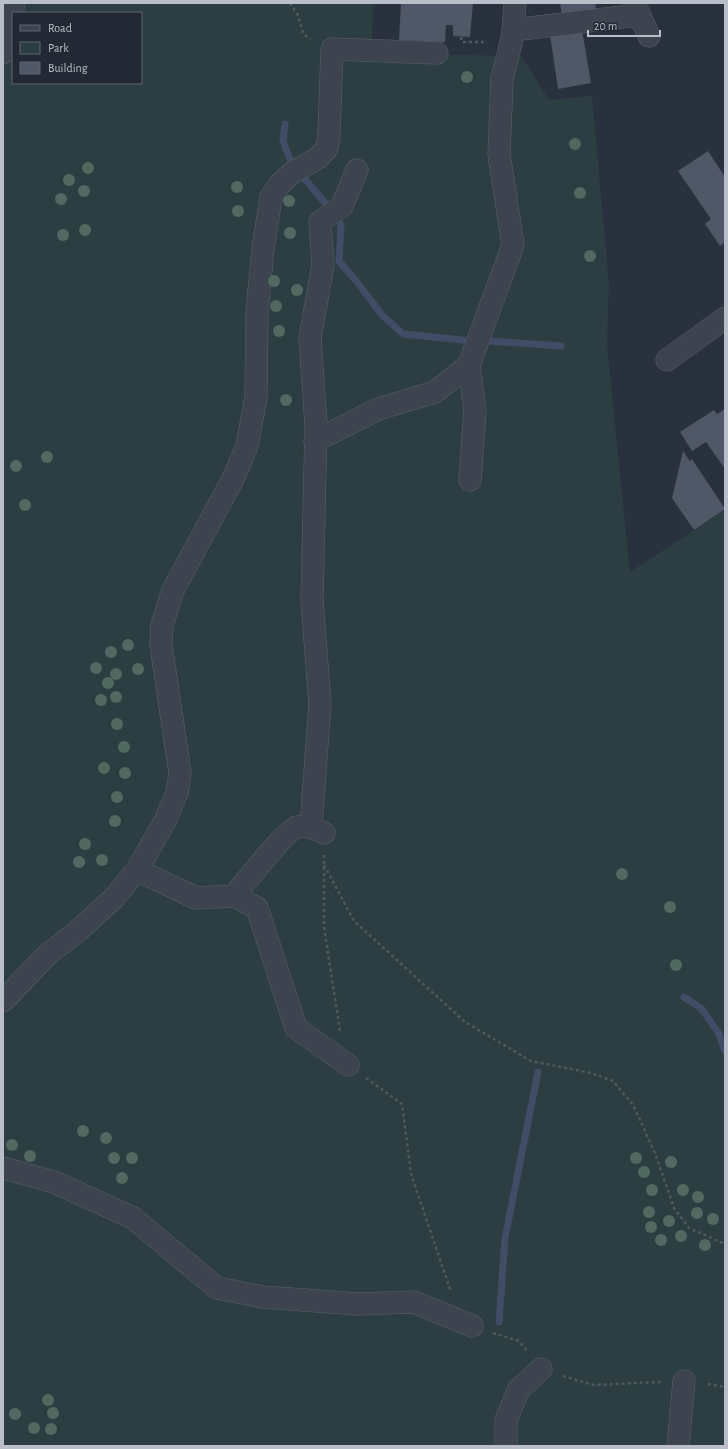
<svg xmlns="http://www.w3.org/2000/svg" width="728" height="1449" viewBox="0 0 728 1449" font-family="'Alegreya Sans',sans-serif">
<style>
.green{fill:#2c3e41;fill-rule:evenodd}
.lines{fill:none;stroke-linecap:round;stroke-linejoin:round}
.stream{stroke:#414d66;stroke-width:7}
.building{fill:#505767}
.minor-casing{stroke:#5b616c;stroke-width:23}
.path{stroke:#4b5b5f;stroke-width:2.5;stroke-dasharray:3 3;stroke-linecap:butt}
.minor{stroke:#3d434f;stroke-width:22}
.tree{fill:#526962}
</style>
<rect width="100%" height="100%" fill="#29313f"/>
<path class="green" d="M3 3H373L372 54 521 56 549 100 592 96 609 284 607 343 630 572 725 510V1446H3ZM13 13H141V83H13Z"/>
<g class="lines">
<path class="stream" d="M285 124 283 141 292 164 338 218 341 226 339 261 357 282 382 315 403 334 463 340
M489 341 561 346
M684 997 702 1009 719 1034 725 1051
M499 1322 505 1238 538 1072"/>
</g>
<path class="building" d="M401 3H473L470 37 453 36V25H446L445 42 399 40Z
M560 3H595L597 16 563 23Z
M582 30 591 83 558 89 550 35Z
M708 151 725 177V242L720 246 705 224 711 219 678 171Z
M725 409V469L706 442 692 451 680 432 714 410 717 414Z
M683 451 690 461 692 459 725 509 694 530 672 498Z"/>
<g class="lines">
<defs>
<path id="minor" d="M515 3 513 30 639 15
M634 3 649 36
M3 53 14 3
M667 360 725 318
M315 441 378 409 435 392 469 365
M470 480 475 411 469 365 513 245 499 154 502 79 511 43 513 30
M311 826 320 704 312 601 316 425 310 338 323 265 320 222 342 206 357 170
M137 870 196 898 234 896 257 908 296 1028 348 1065
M234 896C244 884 285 831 297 827 307 825 315 828 324 833
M3 1001 47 955 79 930 114 898 137 870 165 821 177 793 180 773 161 645 162 625 173 590 233 479 247 446 256 397 257 312 263 249 271 197 280 184 292 173 318 158 327 148 329 135 332 49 437 53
M3 1168 54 1182 133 1218 217 1288 263 1297 358 1304 414 1302 472 1326
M506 1446V1420L519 1389 541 1369
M678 1446 684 1381"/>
</defs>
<use href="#minor" class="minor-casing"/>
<path class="path" d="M290 3 298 15 303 33 310 40
M461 37 462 42H487
M324 855V927L340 1031
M324 865 354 921 465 1022 531 1061 591 1073 613 1081 633 1105 655 1153 674 1208 689 1228 725 1244
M366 1078 402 1104 411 1174 451 1292
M493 1333 519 1341 528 1352
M563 1376 594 1385 661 1382
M708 1384 725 1387"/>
<use href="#minor" class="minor"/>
</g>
<g class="tree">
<circle cx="467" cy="77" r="6"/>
<circle cx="575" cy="144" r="6"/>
<circle cx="88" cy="168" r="6"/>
<circle cx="69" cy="180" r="6"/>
<circle cx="237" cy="187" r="6"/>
<circle cx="84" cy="191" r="6"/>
<circle cx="580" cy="193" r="6"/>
<circle cx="61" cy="199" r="6"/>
<circle cx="289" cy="201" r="6"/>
<circle cx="238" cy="211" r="6"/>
<circle cx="85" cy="230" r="6"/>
<circle cx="290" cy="233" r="6"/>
<circle cx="63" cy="235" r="6"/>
<circle cx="590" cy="256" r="6"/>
<circle cx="274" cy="281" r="6"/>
<circle cx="297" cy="290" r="6"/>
<circle cx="276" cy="306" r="6"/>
<circle cx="279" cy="331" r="6"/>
<circle cx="286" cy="400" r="6"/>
<circle cx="47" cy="457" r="6"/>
<circle cx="16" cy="466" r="6"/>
<circle cx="25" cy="505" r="6"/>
<circle cx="128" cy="645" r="6"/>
<circle cx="111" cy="652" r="6"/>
<circle cx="96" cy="668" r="6"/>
<circle cx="138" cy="669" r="6"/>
<circle cx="116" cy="674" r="6"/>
<circle cx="108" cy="683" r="6"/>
<circle cx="116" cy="697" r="6"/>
<circle cx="101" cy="700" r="6"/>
<circle cx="117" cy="724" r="6"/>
<circle cx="124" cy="747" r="6"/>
<circle cx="104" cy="768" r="6"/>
<circle cx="125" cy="773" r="6"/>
<circle cx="117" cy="797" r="6"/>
<circle cx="115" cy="821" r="6"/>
<circle cx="85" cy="844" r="6"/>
<circle cx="102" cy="860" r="6"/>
<circle cx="79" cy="862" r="6"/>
<circle cx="622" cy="874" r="6"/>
<circle cx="670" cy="907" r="6"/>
<circle cx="676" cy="965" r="6"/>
<circle cx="83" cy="1131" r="6"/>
<circle cx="106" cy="1138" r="6"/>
<circle cx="12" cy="1145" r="6"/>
<circle cx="30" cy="1156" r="6"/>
<circle cx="114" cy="1158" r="6"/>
<circle cx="132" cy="1158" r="6"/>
<circle cx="636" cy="1158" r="6"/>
<circle cx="671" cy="1162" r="6"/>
<circle cx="644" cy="1172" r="6"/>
<circle cx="122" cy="1178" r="6"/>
<circle cx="652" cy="1190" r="6"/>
<circle cx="683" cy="1190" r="6"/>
<circle cx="698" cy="1197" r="6"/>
<circle cx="649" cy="1212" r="6"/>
<circle cx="697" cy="1213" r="6"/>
<circle cx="713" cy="1219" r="6"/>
<circle cx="669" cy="1221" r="6"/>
<circle cx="651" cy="1227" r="6"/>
<circle cx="681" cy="1236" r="6"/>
<circle cx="661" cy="1240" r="6"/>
<circle cx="705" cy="1245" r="6"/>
<circle cx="48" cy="1400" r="6"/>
<circle cx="53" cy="1413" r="6"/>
<circle cx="15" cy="1414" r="6"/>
<circle cx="34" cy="1428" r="6"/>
<circle cx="51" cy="1429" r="6"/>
</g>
<rect width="728" height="1449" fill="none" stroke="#babec9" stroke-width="8"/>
<rect x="12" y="12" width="130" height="72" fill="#222834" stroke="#5f6470"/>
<rect x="20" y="25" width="20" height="6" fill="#3d434f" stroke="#5f6470"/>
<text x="48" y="32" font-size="12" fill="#babec9">Road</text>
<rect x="20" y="42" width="20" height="12" fill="#2c3e41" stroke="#5f6470"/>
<text x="48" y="52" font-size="12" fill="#babec9">Park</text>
<rect x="20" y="62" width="20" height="12" fill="#505767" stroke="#5f6470"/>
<text x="48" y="72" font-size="12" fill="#babec9">Building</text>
<path d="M588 30v6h72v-6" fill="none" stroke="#babec9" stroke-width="2"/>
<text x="594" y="30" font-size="12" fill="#babec9" stroke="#222834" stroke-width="3" paint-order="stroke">20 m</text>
</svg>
